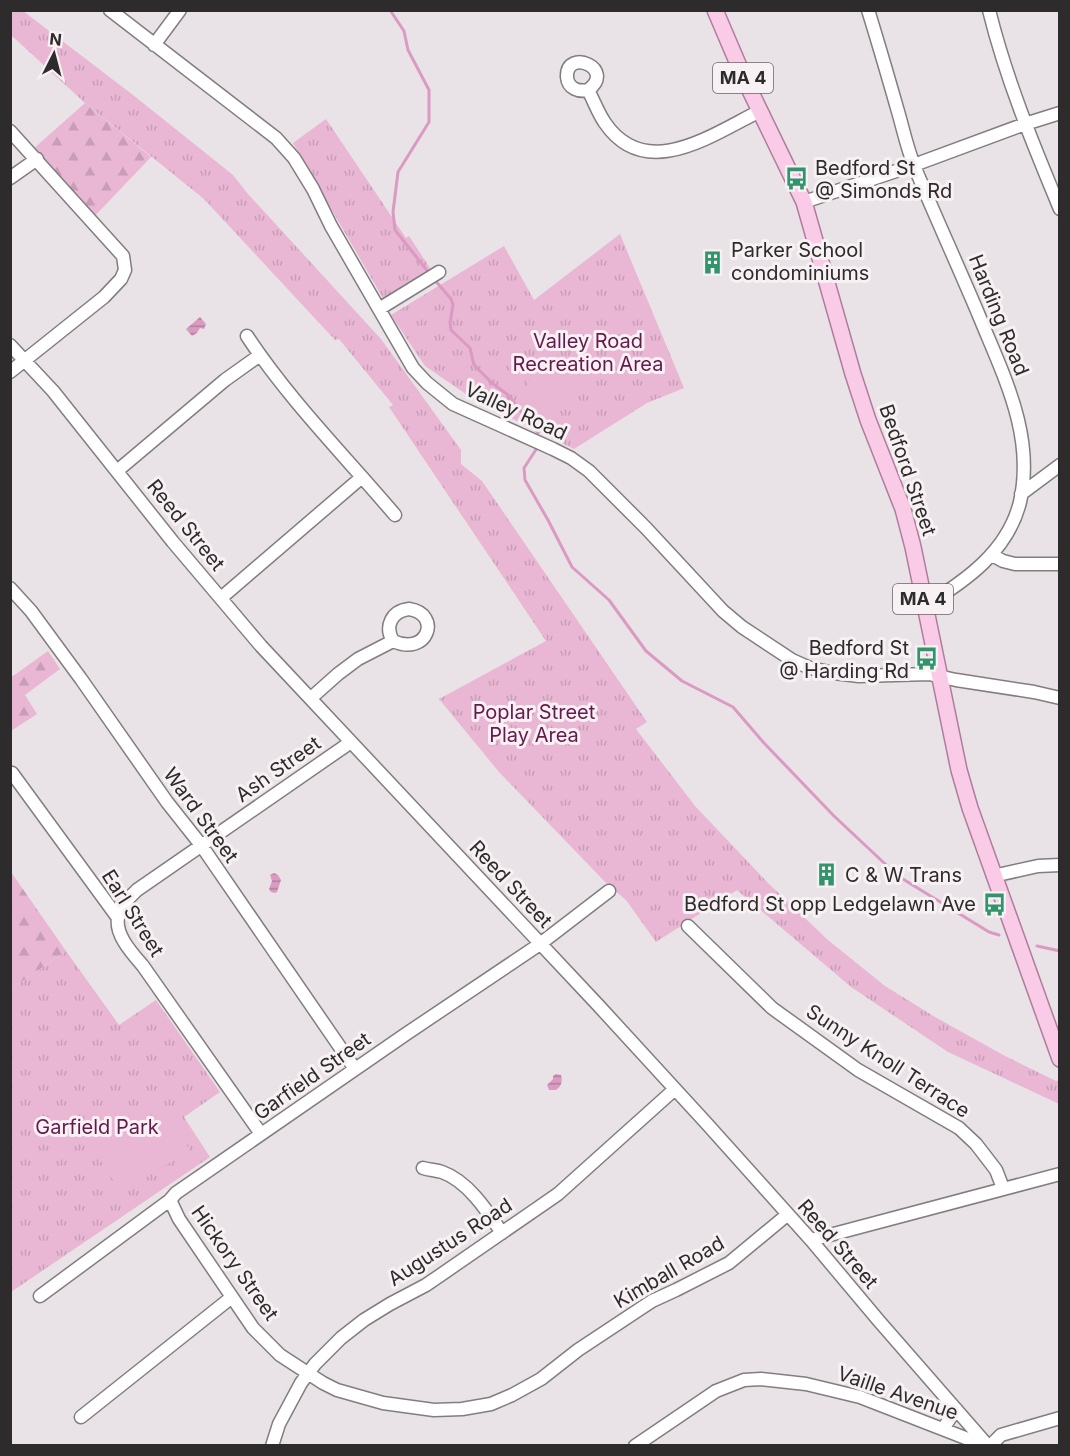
<svg xmlns="http://www.w3.org/2000/svg" width="1070" height="1456" viewBox="0 0 1070 1456" font-family="Inter,sans-serif">
<style>
.grass{fill:url(#grass-tufts)}
.forest{fill:url(#forest-firs)}
.pitch{fill:#e9b6d4}
.water{fill:url(#water-rules)}
.lines{fill:none;stroke-linecap:round;stroke-linejoin:round}
.stream{stroke:#db9ac1;stroke-width:3}
.minor-casing{stroke:#827d80;stroke-width:15}
.major-casing{stroke:#af7d9b;stroke-width:18}
.minor{stroke:#fff;stroke-width:12}
.major{stroke:#f9cbe7;stroke-width:15}
.labels{text-anchor:middle;stroke-width:6;stroke-linejoin:round;paint-order:stroke}
.shield{fill:#f7f1f4;stroke:#6a6668;stroke-width:1.5}
.shield-label{font-size:18px;font-weight:bold;fill:#2d2b2c}
.poi-label{font-size:20px;fill:#2d2b2c;stroke:#f7f1f4;text-anchor:start}
.street-label{font-size:20px;fill:#2d2b2c;stroke:#f7f1f4}
.park-label{font-size:20px;fill:#65194d;stroke:#f7f1f4}
</style>
<defs>
<pattern id="grass-tufts" width="24" height="20" patternUnits="userSpaceOnUse" patternTransform="scale(1.5)"><rect width="24" height="20" fill="#e9b6d4"/><path d="M3 7l-1-3M5 7V3M7 7l1-3M15 17l-1-3M17 17v-4M19 17l1-3" fill="none" stroke="#c89db6"/></pattern>
<pattern id="forest-firs" width="22" height="20" patternUnits="userSpaceOnUse" patternTransform="scale(1.5)"><rect width="22" height="20" fill="#e9b6d4"/><path d="M5 1l3.5 6h-7zM16 11l3.5 6h-7z" fill="#c89db6"/></pattern>
<pattern id="water-rules" width="6" height="5" patternUnits="userSpaceOnUse" patternTransform="scale(1.5)"><rect width="6" height="5" fill="#db9ac1"/><path d="M0 2.5h6" fill="none" stroke="#b27e9d"/></pattern>
</defs>
<rect width="100%" height="100%" fill="#e9e3e7"/>
<path class="grass" d="M10 11H23L133 95 233 175 248 194 381 339 461 450V464L482 481 647 722 636 729 695 806 769 884 828 940 885 986 935 1017 1005 1056 1056 1081 1059 1080V1104L948 1052 851 987 737 890 656 942 626 900 608 885 499 772 439 699 546 641 389 407 393 405 339 339 335 340 204 199 85 103 11 35Z
M326 119 406 238 409 236 430 268 384 300 293 143Z
M620 234 684 388 647 403 574 449 476 401 425 366 391 315 504 246 534 300Z
M66 951 119 1025 156 1000 220 1092 184 1117 210 1157 11 1292V989Z"/>
<path class="forest" d="M85 103 151 157 92 219 32 150Z
M48 651 60 669 25 695 37 714 11 731V674L13 676Z
M11 872 66 951 11 989H10Z"/>
<path class="pitch" d="M557 361 577 390 564 399 544 370Z
M539 373 559 402 545 411 526 382Z
M132 1109 160 1118 177 1131 190 1150 121 1193 81 1129 106 1115Z"/>
<path class="water" d="M200 317 206 324 204 329 200 328 197 333 192 336 186 329Z
M274 873 278 875 281 880 277 892 275 893 271 892 269 889 272 881 270 875Z
M556 1074 561 1075C563 1082 561 1087 556 1090H549L547 1085 553 1079V1076Z"/>
<g class="lines">
<path class="stream" d="M390 10 404 31 408 50 429 90V122L398 172 393 212 395 230 429 273
M433 278 451 299 453 305 450 323 451 330 470 348 474 365 492 383 508 395 538 433
M537 448 524 468 525 480 548 520 572 567 609 600 646 651 682 681 733 707 764 743 834 816 898 876 989 932 999 935
M1037 946 1060 951
M10 1135H11"/>
<defs>
<path id="minor" d="M110 10 276 138 294 158 313 189 331 226 413 368 427 383 453 404 553 449 571 458 589 471 646 528 723 611 742 627 792 660 810 668 834 673 859 676 929 674 956 680 1034 692 1060 698
M868 10C879 45 889 80 899 115 904 133 908 151 915 168 936 218 959 268 980 318 1004 377 1035 436 1020 502 1008 551 966 581 924 606
M989 10C1006 79 1033 144 1060 209
M154 45 180 10
M588 90C617 69 566 47 567 77 568 89 579 92 588 90 594 101 598 113 605 123 646 183 713 134 760 111
M10 131 123 256 125 270 121 279 104 297 10 372
M10 178 37 159
M804 202 914 165 1025 124 1060 113
M379 309 439 272
M247 336C290 401 345 456 395 515
M10 345 53 391 173 542 261 646 598 1005 708 1125 811 1240 879 1321 988 1446
M117 471 225 380 260 355
M1021 494 1060 465
M992 555 1003 561 1015 564H1060
M10 588 31 611 81 679 167 802 201 845 355 1069
M221 598 362 477
M409 609C442 614 428 657 393 641 384 626 392 611 409 609Z
M311 698 338 674 358 659 393 641
M12 773 118 918C115 935 132 953 143 966L261 1134
M993 876 1038 866 1060 865
M118 918 120 907 137 890 351 742
M688 926 772 1008 858 1070 959 1128 976 1144 996 1170 1003 1188
M423 1168C429 1170 436 1170 442 1172 468 1181 488 1212 502 1233
M170 1200 179 1219 253 1328 280 1355 323 1383 337 1390 383 1403 434 1410 462 1409 491 1404 512 1395 541 1379 578 1350 652 1301 676 1290 729 1263 787 1215
M811 1240 1060 1174
M40 1296 170 1200 176 1193 406 1034 540 944 609 891
M81 1417 232 1297
M943 1429 956 1409
M272 1446 279 1424 301 1383 315 1364 341 1338 364 1320 390 1304 426 1285 445 1272 558 1194 675 1089
M635 1446 716 1391 744 1380 761 1379 806 1384 860 1397 986 1446
M990 1446 1001 1435 1060 1418"/>
<path id="major" d="M715 10 744 78 804 202 853 374 868 420 903 509 913 547 959 770 970 808 1060 1059"/>
</defs>
<use href="#minor" class="minor-casing"/>
<use href="#major" class="major-casing"/>
<use href="#minor" class="minor"/>
<use href="#major" class="major"/>
</g>
<defs>
<symbol id="bus-bare" viewBox="-9 -9 18 18"><path d="M-5-6H5V4H4V6H2V4H-2V6H-4V4H-5ZM-3.5-4V0h7V-4ZM-3.5 1.2v1.5H-2V1.2ZM2 1.2v1.5H3.5V1.2Z" fill="#33936c" stroke="#f7f1f4" stroke-width="2.5" paint-order="stroke"/></symbol>
<symbol id="building-bare" viewBox="-9 -9 18 18"><path d="M-4-6H4V6H1V3H-1V6H-4ZM-2.5-4.3h1.7v1.8h-1.7ZM.8-4.3h1.7v1.8H.8ZM-2.5-1h1.7V.8h-1.7ZM.8-1h1.7V.8H.8Z" fill="#33936c" stroke="#f7f1f4" stroke-width="2.5" paint-order="stroke"/></symbol>
</defs>
<g fill-rule="evenodd">
<use href="#bus-bare" x="780" y="162" width="33" height="33"/>
<use href="#building-bare" x="696" y="246" width="33" height="33"/>
<use href="#bus-bare" x="910" y="642" width="33" height="33"/>
<use href="#building-bare" x="810" y="858" width="33" height="33"/>
<use href="#bus-bare" x="978" y="888" width="33" height="33"/>
</g>
<g class="labels">
<g class="shield">
<rect x="713" y="63" width="60" height="30" rx="4.5"/>
<rect x="893" y="584" width="60" height="30" rx="4.5"/>
</g>
<g class="shield-label">
<text x="743" y="84">MA 4</text>
<text x="923" y="605">MA 4</text>
</g>
<g class="poi-label">
<text x="815" y="175">Bedford St<tspan x="815" dy="23">@ Simonds Rd</tspan></text>
<text x="731" y="257">Parker School<tspan x="731" dy="23">condominiums</tspan></text>
<text x="909" y="655" text-anchor="end">Bedford St<tspan x="909" dy="23">@ Harding Rd</tspan></text>
<text x="845" y="882">C &amp; W Trans</text>
<text x="976" y="911" text-anchor="end">Bedford St opp Ledgelawn Ave</text>
</g>
<g class="street-label">
<text transform="translate(999 315) rotate(68)" y="7">Harding Road</text>
<text transform="translate(516 411) rotate(25)" y="7">Valley Road</text>
<text transform="translate(908 470) rotate(71)" y="7">Bedford Street</text>
<text transform="translate(186 525) rotate(51)" y="7">Reed Street</text>
<text transform="translate(278 769) rotate(-35)" y="7">Ash Street</text>
<text transform="translate(201 815) rotate(54)" y="7">Ward Street</text>
<text transform="translate(511 884) rotate(47)" y="7">Reed Street</text>
<text transform="translate(133 913) rotate(58)" y="7">Earl Street</text>
<text transform="translate(888 1061) rotate(33)" y="7">Sunny Knoll Terrace</text>
<text transform="translate(312 1076) rotate(-35)" y="7">Garfield Street</text>
<text transform="translate(450 1242) rotate(-33)" y="7">Augustus Road</text>
<text transform="translate(838 1244) rotate(49)" y="7">Reed Street</text>
<text transform="translate(235 1263) rotate(55)" y="7">Hickory Street</text>
<text transform="translate(669 1272) rotate(-30)" y="7">Kimball Road</text>
<text transform="translate(898 1393) rotate(19)" y="7">Vaille Avenue</text>
</g>
<g class="park-label">
<text x="588" y="348">Valley Road<tspan x="588" dy="23">Recreation Area</tspan></text>
<text x="534" y="719">Poplar Street<tspan x="534" dy="23">Play Area</tspan></text>
<text x="97" y="1134">Garfield Park</text>
</g>
</g>
<rect width="1070" height="1456" fill="none" stroke="#2d2b2c" stroke-width="24"/>
<g transform="translate(54 54) rotate(6)" stroke="#f7f1f4" stroke-width="4.5" paint-order="stroke">
<path d="M0-4.5L10 22L0 15L-10 22Z" fill="#2d2b2c"/>
<text y="-9" font-size="16" font-weight="bold" text-anchor="middle" fill="#2d2b2c">N</text>
</g>
</svg>
